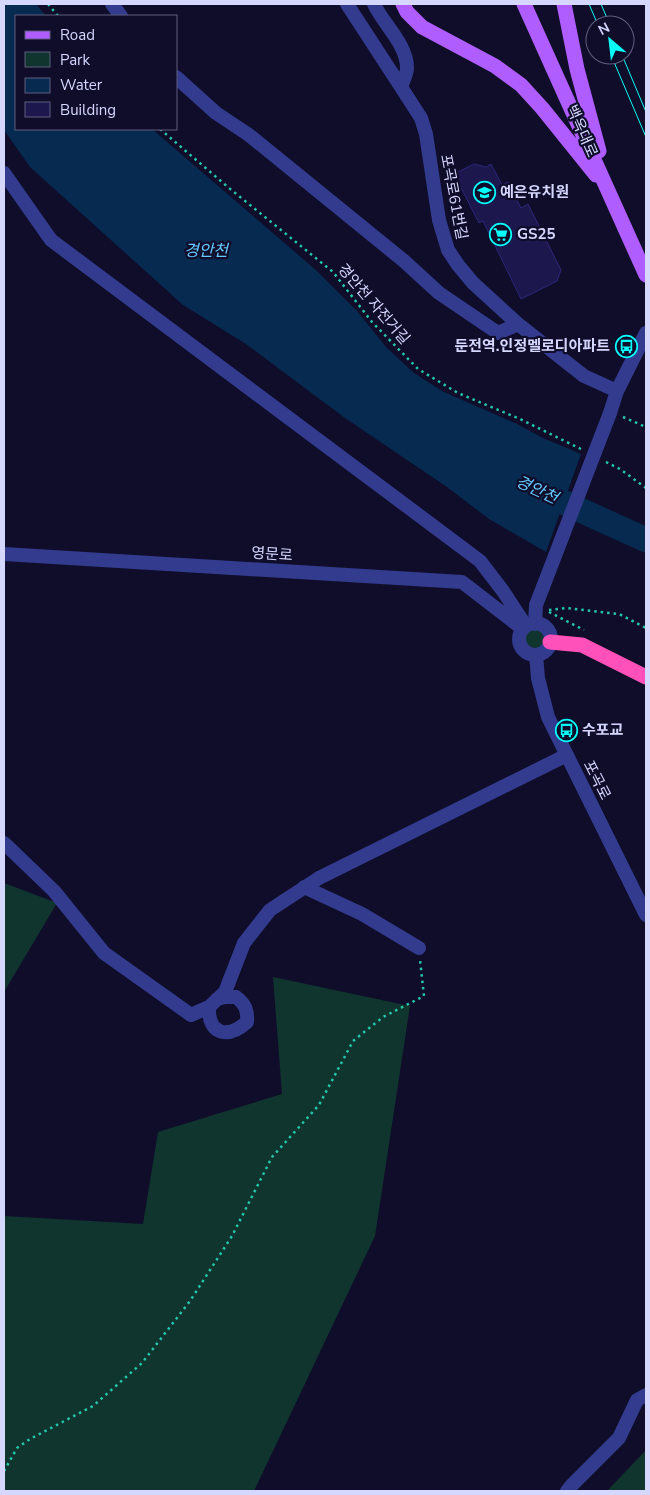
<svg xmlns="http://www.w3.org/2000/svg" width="650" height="1495" viewBox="0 0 650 1495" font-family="'Nunito Sans','Noto Sans KR',sans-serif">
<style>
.green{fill:#10352f}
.water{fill:#062a50}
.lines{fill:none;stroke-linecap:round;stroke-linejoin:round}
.river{stroke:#062a50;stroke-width:25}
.building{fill:#1c174d;stroke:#2d277c}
.path{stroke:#22c7aa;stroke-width:2.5;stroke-dasharray:2.5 4;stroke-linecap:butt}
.minor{stroke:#333b8e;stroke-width:14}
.major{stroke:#af5dff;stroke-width:15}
.highway{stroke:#ff51b9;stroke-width:15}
.tram{stroke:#02fffa;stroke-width:1}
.minor-bridge{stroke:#333b8e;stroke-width:14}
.labels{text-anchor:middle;stroke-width:4.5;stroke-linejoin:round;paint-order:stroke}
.street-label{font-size:15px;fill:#d6d7ff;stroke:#0f0d2a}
.poi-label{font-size:15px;font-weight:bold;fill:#d6d7ff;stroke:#0f0d2a;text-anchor:start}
.water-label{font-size:16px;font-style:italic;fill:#64caff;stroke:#0f0d2a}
</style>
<rect width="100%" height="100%" fill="#0f0d2a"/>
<path class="green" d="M524 640a11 11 0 1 1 22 0a11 11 0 1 1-22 0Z
M4 883 57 903 4 992Z
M273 977 410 1006 375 1236 254 1491H4V1216L143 1224 158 1132 282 1094Z
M646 1450V1491H607Z"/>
<path class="water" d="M4 4H36L46 16H16V129H152L317 271 357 311 386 347 414 373 442 391 517 424 543 438 581 454 546 552 489 519 447 487 345 418 246 344 183 305 30 167 4 130Z"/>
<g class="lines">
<path class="river" d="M532 488 646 540"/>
</g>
<path class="building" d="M474 164 486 167 491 164 502 185 508 182 521 208 528 204 561 270 557 281 521 299 483 221 479 223 454 174Z"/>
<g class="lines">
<path class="path" d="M48 4 58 16
M160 129 229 188 333 272 372 322 418 369 458 393 520 419 581 449
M623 417 646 427
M606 462 620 469 646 488
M549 610 566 608 619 614 646 628
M549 612 584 630
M4 1471 17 1448 30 1439 93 1406 142 1363 190 1301 232 1236 272 1157 319 1105 353 1041 383 1017 424 996 420 960"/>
<path class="minor" d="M112 4 121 16
M347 4 401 87
M374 4C383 24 407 44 407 68 407 74 403 81 401 87L421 118 426 134 439 220 448 250 458 265 473 283 518 324 584 376 617 391
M176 77 216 113 249 135 404 261 439 293 498 333 518 324
M4 173 51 240 480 561 503 591 526 626
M610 413 617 391 646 333
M4 554 462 582 523 629
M519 639a16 16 0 1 1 32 0a16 16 0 1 1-32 0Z
M535 624 536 605 543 587
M536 655 538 678 548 717 646 915
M4 843 54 891 104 953 191 1015 209 1007 225 992 244 943 270 910 319 878 567 755
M304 887 362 914 419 948
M209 1007C208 1035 228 1039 247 1022 248 1010 245 1004 236 997H225L217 999
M567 1491 571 1486 619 1438 637 1400 646 1395"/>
<path class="major" d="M403 4 407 12 422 27 495 66 521 85 542 108 596 175
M524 4 646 275
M564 4 577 69 599 151"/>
<path class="highway" d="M550 642 582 645 646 677"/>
<path class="tram" d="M589 4 598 25
M601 4 610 25
M611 55 646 137
M622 55 646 112"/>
<path class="minor-bridge" d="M543 587 610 413"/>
</g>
<defs>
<symbol id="school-ring" viewBox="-11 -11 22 22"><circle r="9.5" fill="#0f0d2a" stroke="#02fffa" stroke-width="1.5"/><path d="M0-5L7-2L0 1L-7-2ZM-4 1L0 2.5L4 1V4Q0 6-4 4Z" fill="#02fffa"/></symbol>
<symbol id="supermarket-ring" viewBox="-11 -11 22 22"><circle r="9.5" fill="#0f0d2a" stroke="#02fffa" stroke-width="1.5"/><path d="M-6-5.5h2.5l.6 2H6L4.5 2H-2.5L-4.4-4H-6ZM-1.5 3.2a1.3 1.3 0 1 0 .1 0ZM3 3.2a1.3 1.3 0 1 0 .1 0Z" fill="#02fffa"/></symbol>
<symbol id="bus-ring" viewBox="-11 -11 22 22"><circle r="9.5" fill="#0f0d2a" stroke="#02fffa" stroke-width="1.5"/><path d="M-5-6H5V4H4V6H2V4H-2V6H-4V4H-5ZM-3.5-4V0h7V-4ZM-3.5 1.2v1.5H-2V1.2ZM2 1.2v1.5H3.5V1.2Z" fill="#02fffa"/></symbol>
</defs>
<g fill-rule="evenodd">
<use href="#school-ring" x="472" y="180" width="25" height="25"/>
<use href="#supermarket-ring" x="488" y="222" width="25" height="25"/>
<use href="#bus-ring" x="614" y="334" width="25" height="25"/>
<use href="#bus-ring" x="554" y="718" width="25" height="25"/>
</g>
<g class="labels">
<g class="street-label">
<text transform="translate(582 131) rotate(66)" y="5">백옥대로</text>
<text transform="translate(454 197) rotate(79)" y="5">포곡로61번길</text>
<text transform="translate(374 304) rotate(49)" y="5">경안천 자전거길</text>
<text transform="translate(272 554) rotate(4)" y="5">영문로</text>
<text transform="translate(597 780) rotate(63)" y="5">포곡로</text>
</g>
<g class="poi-label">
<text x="500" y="197">예은유치원</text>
<text x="517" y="239">GS25</text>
<text x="610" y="351" text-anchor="end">둔전역.인정멜로디아파트</text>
<text x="582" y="735">수포교</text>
</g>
<g class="water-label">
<text x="206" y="256">경안천</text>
<text transform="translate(537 489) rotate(25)" y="6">경안천</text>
</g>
</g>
<rect width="650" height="1495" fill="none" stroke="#d6d7ff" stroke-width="10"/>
<rect x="15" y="15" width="162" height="115" fill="#0f0d2a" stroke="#5f5e7f"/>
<rect x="25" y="31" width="25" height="8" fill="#af5dff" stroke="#5f5e7f"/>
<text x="60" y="40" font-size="15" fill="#d6d7ff">Road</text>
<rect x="25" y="52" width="25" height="15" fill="#10352f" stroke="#5f5e7f"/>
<text x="60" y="65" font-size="15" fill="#d6d7ff">Park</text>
<rect x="25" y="78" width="25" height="15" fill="#062a50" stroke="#5f5e7f"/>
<text x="60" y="90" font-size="15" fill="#d6d7ff">Water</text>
<rect x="25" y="102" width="25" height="15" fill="#1c174d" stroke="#5f5e7f"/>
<text x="60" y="115" font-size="15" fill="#d6d7ff">Building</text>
<g transform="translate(610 40) rotate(332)"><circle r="24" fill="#0f0d2a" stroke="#5f5e7f"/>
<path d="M0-4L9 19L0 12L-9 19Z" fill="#02fffa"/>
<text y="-8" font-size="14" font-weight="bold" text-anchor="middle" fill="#d6d7ff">N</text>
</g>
</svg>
